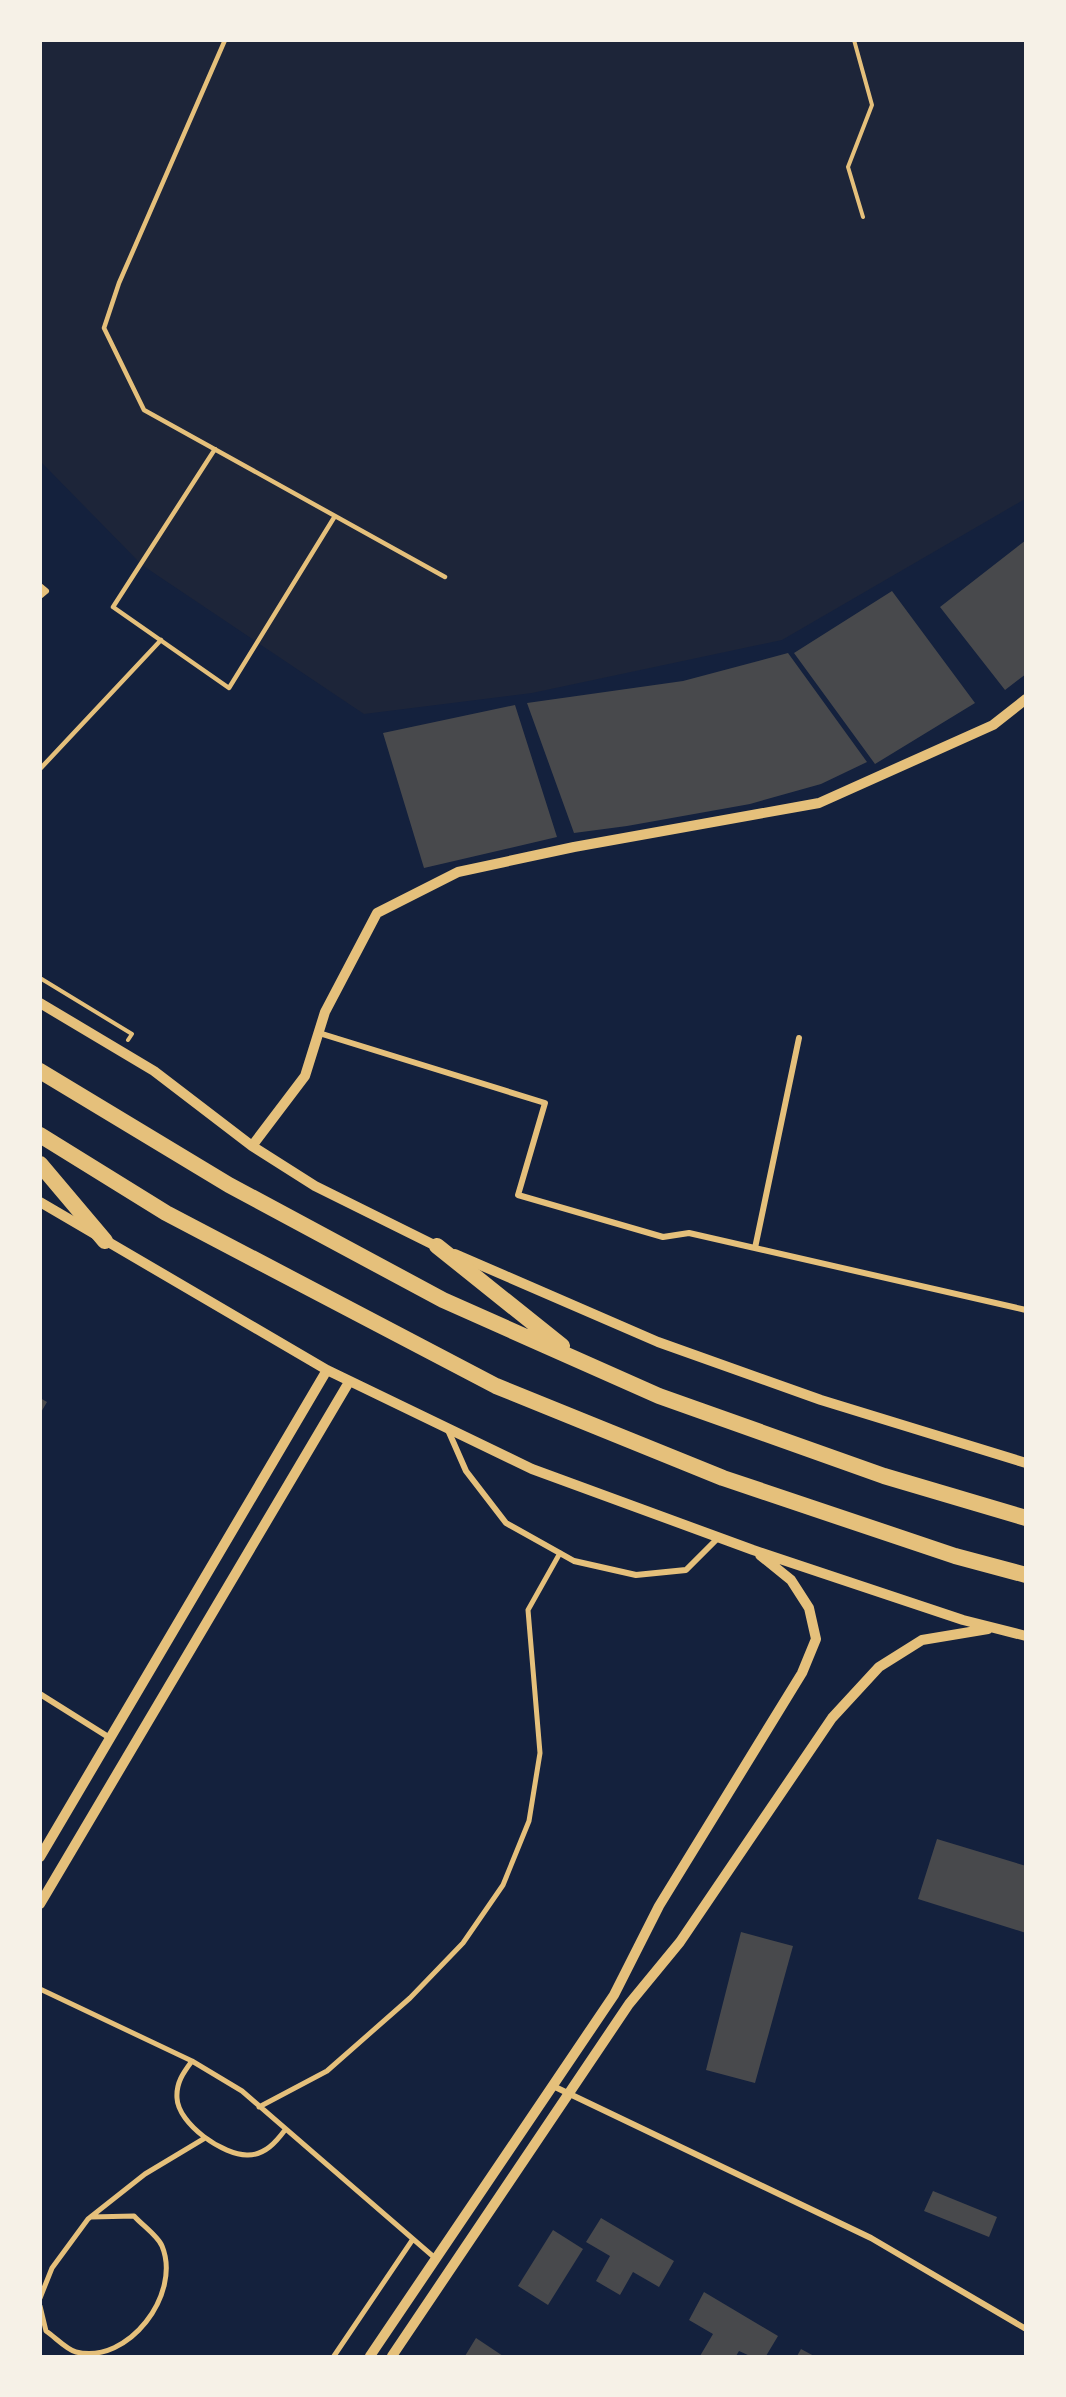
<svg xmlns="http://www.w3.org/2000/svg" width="1066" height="2397" viewBox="0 0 1066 2397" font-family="Rubik,sans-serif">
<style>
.green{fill:#1d2539}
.building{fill:#48494c}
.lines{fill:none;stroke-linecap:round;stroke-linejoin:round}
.path{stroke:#e5c07b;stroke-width:4}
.service{stroke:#e5c07b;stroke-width:4.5}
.pedestrian{stroke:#e5c07b;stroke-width:5}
.minor{stroke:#e5c07b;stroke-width:6}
.tertiary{stroke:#e5c07b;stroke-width:10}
.trunk{stroke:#e5c07b;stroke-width:16}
</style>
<rect width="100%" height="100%" fill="#14213d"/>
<path class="green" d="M41 41H1025V499L782 640 532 693 364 714 142 565 41 462Z"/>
<path class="building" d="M1026 540V674L1005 690 940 607Z
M892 591 975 703 875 764 794 653Z
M788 653 867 762 821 784 750 804 627 826 574 833 527 703 683 681Z
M515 705 557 837 424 868 383 733Z
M40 1398 47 1402 40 1414Z
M937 1839 1026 1866V1933L918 1899Z
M741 1932 793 1946 755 2083 706 2070Z
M933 2191 997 2217 989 2237 924 2211Z
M601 2218 674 2261 659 2287 633 2272 620 2295 596 2281 610 2256 586 2242Z
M553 2230 583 2249 548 2305 518 2286Z
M704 2292 778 2336 766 2356H750L739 2351 736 2356H700L713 2334 689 2320Z
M476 2338 503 2356H465Z
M801 2349 814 2356H797Z"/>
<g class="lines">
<path class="path" d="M854 40 872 105 848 167 863 217
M40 978 132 1034 128 1040"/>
<path class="service" d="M225 40 119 283 104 328 144 410 445 577
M215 449 113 607 229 688 335 516
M40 769 161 640"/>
<path class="pedestrian" d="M40 1989 192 2061 242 2091 435 2258
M192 2061C183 2073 176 2083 177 2098 178 2124 224 2156 248 2155 265 2155 276 2142 285 2130
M259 2107 327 2071 410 1998 463 1943 503 1885 529 1821 540 1753 528 1610 560 1553
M40 2298 52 2268 88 2219 145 2174 205 2138
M40 2306 46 2331C55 2337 67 2350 76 2352 128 2365 182 2294 162 2246 158 2236 142 2225 134 2216L91 2217
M334 2356 413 2239"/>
<path class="minor" d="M40 586 46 591 40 596
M319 1033 545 1103 518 1195 663 1237 689 1233 1026 1310
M755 1248 799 1038
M448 1430 466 1471 506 1523 574 1561 636 1575 686 1570 719 1537
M40 1694 110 1738
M553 2086 871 2238 1026 2329"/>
<path class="tertiary" d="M40 1003 154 1071 252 1146 315 1186 440 1248
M252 1146 305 1076 325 1012 377 913 458 872 574 847 819 803 993 725 1026 699
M40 1202 327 1370 532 1469 753 1550 963 1620 1026 1636
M455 1254 658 1342 821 1400 1026 1463
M40 1857 327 1370
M40 1904 349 1382
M370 2356 614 1995 659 1906 802 1673 816 1639 809 1608 791 1580 760 1555
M392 2356 629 2004 680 1942 832 1718 879 1667 922 1640 988 1629"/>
<path class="trunk" d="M40 1071 229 1185 443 1300 659 1396 884 1476 1026 1518
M40 1135 166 1213 496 1386 723 1478 955 1556 1026 1575
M40 1164 105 1241
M437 1246 562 1346"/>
</g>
<rect width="1066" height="2397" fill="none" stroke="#f6f1e7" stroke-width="84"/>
</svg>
